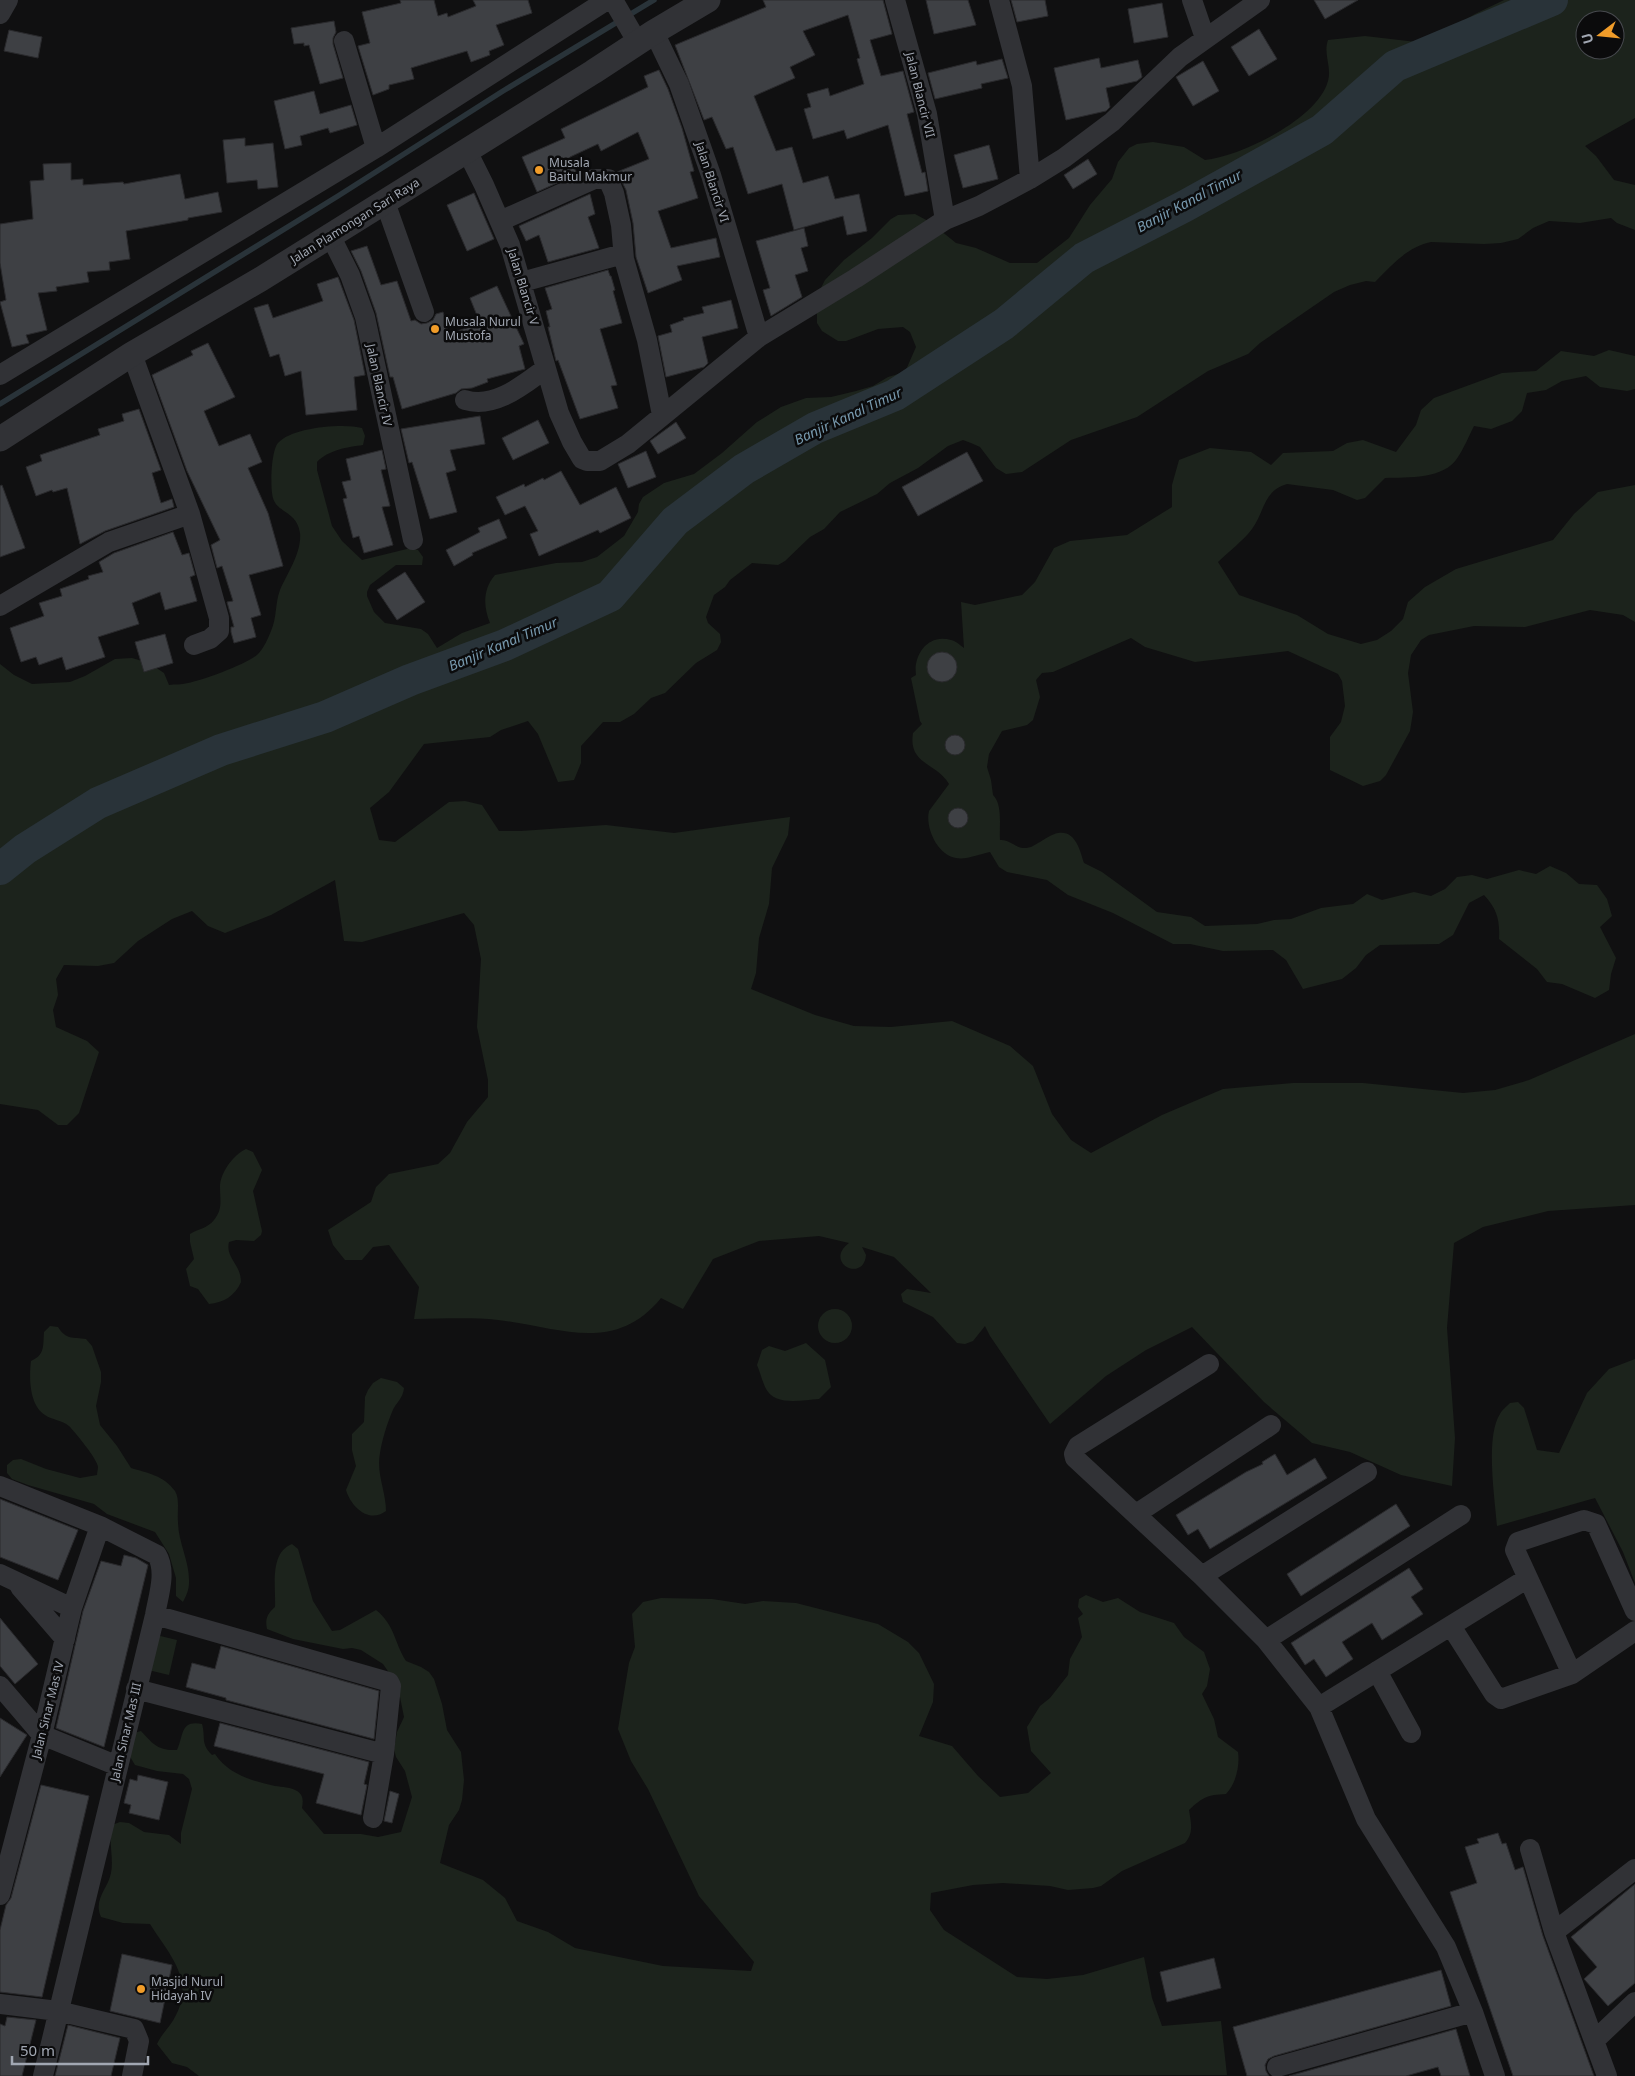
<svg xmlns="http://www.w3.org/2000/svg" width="1635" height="2076" viewBox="0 0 1635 2076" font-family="'Noto Sans',sans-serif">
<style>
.green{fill:#1c231c;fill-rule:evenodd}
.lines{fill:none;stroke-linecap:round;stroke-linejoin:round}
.stream{stroke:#293339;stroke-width:5.5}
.river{stroke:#293339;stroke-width:32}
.building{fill:#3e4044;stroke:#2a2a2d}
.minor{stroke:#313236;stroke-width:20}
.tertiary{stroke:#313236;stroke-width:25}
.poi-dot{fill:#f09c29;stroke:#0b0b0c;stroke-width:2}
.labels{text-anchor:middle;stroke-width:5;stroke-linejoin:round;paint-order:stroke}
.street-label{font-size:12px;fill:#a1a7b2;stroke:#0b0b0c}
.poi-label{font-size:12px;fill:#a1a7b2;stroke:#0b0b0c;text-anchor:start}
.water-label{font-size:14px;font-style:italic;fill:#7799ae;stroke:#0b0b0c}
</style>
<rect width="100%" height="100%" fill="#101011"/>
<path class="green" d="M1504 0H1635V118L1585 146 1596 156 1614 180 1635 185V230L1617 223 1611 218 1580 223 1549 221 1533 228 1518 239 1501 243 1484 244 1431 242C1407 247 1392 265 1375 282L1366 281 1350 285 1334 292 1260 343 1248 354 1208 371 1137 417 1071 440 1022 472 1006 474 996 468 980 447 971 443 963 440 948 446 918 468 890 483 877 494 840 512 824 529 810 537 785 561 778 565 752 563 730 580 725 587 714 595 706 617 708 623 720 634 721 642 717 650 696 663 665 693 651 698 634 714 620 722H603L581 746V763L574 780 558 782 538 734 528 721 501 730 490 737 424 744 389 792 370 808 379 840 395 842 449 802 465 801 482 805 499 831H521L606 825 674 833 790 817 788 835 772 868 769 904 759 938 756 973 751 989 815 1015 854 1026 891 1027 952 1021 1010 1046 1033 1066 1052 1114 1071 1140 1091 1153 1162 1115 1223 1089 1293 1083H1363L1463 1093 1495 1090 1529 1080 1635 1034V1205L1548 1211 1483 1227 1454 1243 1447 1328 1455 1438 1452 1486 1401 1475 1350 1452 1312 1443 1264 1402 1192 1327 1146 1350 1106 1376 1050 1424 990 1336 985 1326 973 1341 965 1344 957 1343 933 1317 903 1302 901 1294 907 1289 931 1293 894 1257 862 1247 866 1255C864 1283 823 1263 849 1243L819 1236 759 1241 713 1259 683 1309 661 1298C615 1355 558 1327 498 1320 470 1317 441 1319 414 1319L419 1287 389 1245 373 1247 362 1260H345L333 1245 328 1230 371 1202 376 1187 389 1174 438 1164 450 1153 467 1122 488 1097V1080L477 1027 481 959 474 925 464 913 362 942 344 941 335 880 271 915 225 933 208 926 192 911 172 919 138 941 114 963 98 966 64 965 56 979 58 995 53 1010 56 1027 87 1041 99 1052 79 1113 67 1125H58L38 1110 0 1104V664L14 675 32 684 70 682 85 676 115 659 132 658 149 663 164 673 169 685C175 684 181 685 188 683 201 681 250 663 258 654 263 649 268 639 271 631 277 618 275 603 280 590 287 574 302 552 300 533 297 511 277 513 273 498 270 488 271 451 278 443 292 427 344 423 362 428L365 436 363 445C348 447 328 450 317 462V470L332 526 342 541 362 560 411 548 418 550 423 557 422 565H396L370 585 367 592V596L374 612 385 623 421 629 428 634 437 648 462 633 490 623C483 606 483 589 495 575L556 563 582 562 597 557 624 536 638 512 639 504 643 497 664 483 694 474 722 453 757 422 781 407 806 398 831 397 856 391 873 386 888 377 905 372 916 347 910 332 903 327 878 329 846 341H838L822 331 817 323V296L825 280 844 260 872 238 891 219 898 215 915 214 930 222 956 243 976 248 1010 263H1037L1069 238 1090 205 1112 179 1118 162 1129 148 1137 144 1153 142 1184 147 1205 160C1241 156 1318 119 1328 81 1332 67 1323 54 1328 40L1365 36 1425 43 1475 14ZM1585 20H1615V50H1585Z
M1609 350 1635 356V389L1627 391 1600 387 1586 376 1562 381 1546 390 1527 393 1522 411 1512 421 1491 429 1474 426C1469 436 1464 448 1458 457 1444 480 1408 477 1385 478L1365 498 1357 500 1333 490 1287 484C1263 491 1265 511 1252 529 1243 541 1229 551 1218 562L1239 595 1297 615 1328 634 1361 644 1377 640 1391 631 1403 619 1408 602 1425 587 1456 569 1553 540 1574 514 1598 492 1635 485V622L1623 615 1590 610 1525 627 1474 626 1429 635 1421 640 1411 655 1408 673 1413 712 1410 731 1386 775 1380 781 1363 786 1330 770V737L1341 722 1345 706 1342 681 1338 674 1288 651 1195 662 1145 647 1131 638 1053 672 1042 673 1036 680 1040 697 1033 720 1027 725 1002 731 989 754 987 767 991 780 993 795C1003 805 999 826 1000 840 1010 839 1016 849 1026 848 1031 848 1036 844 1040 842 1045 839 1052 834 1058 833 1076 830 1080 851 1084 863L1102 872 1157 912 1191 917 1205 926 1257 924 1274 920 1291 919 1321 908 1353 904 1367 894 1382 900 1414 892 1431 896 1445 889 1457 877 1472 875 1487 879 1519 870 1536 874 1550 866 1566 873 1579 884 1597 885 1607 899 1612 916 1600 927 1616 958 1611 974 1609 990 1595 998 1562 984 1547 982 1537 969 1499 939C1500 920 1497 909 1484 895L1469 903 1453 935 1439 944 1380 945 1366 955 1356 968 1342 979 1303 989 1286 960 1273 950 1223 951 1190 944H1173L1113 913 1068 895 1047 880 1007 872 999 867 990 852C980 854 966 860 956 858 937 855 925 827 929 811L949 784C936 762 908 765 913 733L922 724 920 721 911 678 916 675C913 655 928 633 951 640 956 641 960 645 964 648L961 602 975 605 1022 595 1035 582 1054 548 1070 541 1127 535 1172 507V485L1179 460 1210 448 1251 452 1271 465 1283 453 1333 451 1347 443 1363 440 1396 452 1416 425 1421 410 1434 398 1502 373 1536 371 1561 351 1594 356Z
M246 1149 253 1152 262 1170 253 1191 262 1231 261 1235 254 1241 236 1240 229 1242C225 1258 241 1264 241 1282 235 1296 223 1303 209 1304L198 1289 190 1286 186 1269 194 1259 190 1242V1234C198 1229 208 1228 214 1220 223 1209 220 1200 220 1187 220 1173 233 1155 246 1149Z
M818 1326a17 17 0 1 1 34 0a17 17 0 1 1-34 0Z
M50 1326 58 1327C66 1340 73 1337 86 1339L92 1346 101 1372V1382L96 1406 100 1425 117 1446 131 1468C147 1473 163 1475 175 1491 180 1499 177 1512 178 1522 178 1542 190 1562 189 1583 189 1590 186 1596 183 1602L176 1596V1578L169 1554 155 1532 107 1514 94 1504 28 1485 12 1479 7 1473V1465L13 1460 21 1459 46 1469 80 1478 97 1475C97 1472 98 1470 98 1467 98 1460 75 1432 69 1426 62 1420 52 1420 45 1415 29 1405 29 1377 31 1361 45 1355 43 1346 44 1332Z
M806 1343 825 1360 831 1387 819 1399C801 1400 774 1407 765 1387 762 1380 760 1372 757 1365L762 1350 769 1346 785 1351Z
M1635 1359V1583L1623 1552 1595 1498 1497 1526C1495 1499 1485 1437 1500 1414 1502 1410 1507 1406 1510 1403L1518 1402 1524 1408 1537 1450 1559 1453 1587 1393 1609 1369Z
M381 1378 397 1382 404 1388C403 1399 396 1402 392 1412 387 1424 382 1440 380 1453 376 1474 386 1491 386 1511 369 1524 351 1507 346 1490L356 1466 352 1450V1434L364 1422 365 1397 368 1390 373 1383Z
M292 1544 298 1549 313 1601 332 1631 340 1630 376 1610C395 1625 394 1642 406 1661L421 1667 429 1672 434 1679 442 1704 447 1730 461 1752 464 1780 462 1800 459 1810 449 1825 440 1863 483 1880 505 1898 517 1921 548 1932 575 1948 663 1966 751 1971 754 1962 699 1896 648 1789 631 1761 618 1729 629 1663 635 1647 632 1614 643 1602 661 1598 712 1599 745 1604 763 1601 796 1603 878 1624 908 1642 919 1653 934 1684 933 1702 919 1736 952 1746 978 1776 1000 1797 1028 1793 1051 1773 1031 1751 1027 1727 1040 1706 1050 1698 1068 1675 1070 1659 1082 1637 1078 1618 1083 1614 1078 1607 1079 1599 1086 1595 1103 1602 1118 1598 1140 1612 1174 1623 1184 1637 1204 1652 1210 1669 1207 1686 1202 1694 1214 1719 1218 1737 1238 1752C1240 1765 1236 1784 1226 1794 1207 1795 1203 1797 1189 1810 1191 1824 1194 1832 1185 1843L1122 1871 1101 1886 1093 1888 1068 1890 1050 1886 1003 1883 973 1885 931 1893 930 1910 944 1930 1017 1977 1047 1979 1083 1975 1144 1957 1152 1998 1162 2026 1221 2021 1227 2075 199 2076 187 2067 172 2063 157 2044C162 2033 171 2026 176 2015 195 1979 168 1953 150 1924L123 1923 101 1917C93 1899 108 1889 111 1873 114 1857 108 1841 112 1825L120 1822 129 1823 144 1832 169 1835 181 1844V1833L192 1789 189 1779 183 1774 157 1771 135 1765 129 1755 134 1733 141 1731C153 1744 158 1751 177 1750 184 1735 180 1720 202 1724 206 1738 200 1743 212 1755L215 1754C228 1774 252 1781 275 1786 282 1787 291 1787 297 1791 304 1795 303 1802 302 1808L324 1834H361L378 1837 401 1832 412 1797 405 1771 396 1757 394 1749 397 1732 404 1717 399 1692 392 1677 383 1664 361 1650 352 1648 343 1649 293 1639 267 1629C265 1619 267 1614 275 1607 276 1587 269 1553 292 1544Z
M152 1634 177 1640 169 1675 144 1669Z"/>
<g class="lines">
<path class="stream" d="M0 404 338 196 503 91 654 0"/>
<path class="river" d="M0 869 25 849 98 803 221 750 325 717 410 680 505 645 610 596 675 521 744 469 815 428 895 395 1004 324 1084 258 1185 206 1322 130 1395 66 1552 0"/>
</g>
<path class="building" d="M400 0H434L438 16 447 13 448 17 476 6 473 0H528L532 13 496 25 504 45 489 51 490 55 471 62 467 51 411 68 414 79 389 85V89L373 95 358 46 370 43 362 12 401 3Z
M763 0H883L892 34 870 40 881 76 903 71 914 112 907 114 922 173 925 172 928 191 905 196 888 125 847 139 844 130 813 139 804 109 811 107 807 94 828 88 830 96 864 84 857 59 860 58 848 15 803 31 815 55 790 67 795 78 754 96 776 151 792 147 803 183 828 176 835 199 859 194 867 231 847 235 843 216 794 230 782 184 748 194 733 147 726 149 712 117 704 120 675 45 766 7Z
M926 0H968L976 25 934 34Z
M1011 0H1045L1048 16 1017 22Z
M1314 0H1358L1325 19Z
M1162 3 1168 37 1134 43 1128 9Z
M334 21 336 32 333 38V44L343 78 320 84 309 45 304 46V43L294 44 291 28Z
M1259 29 1277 59 1249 76 1231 47Z
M9 30 42 37 38 58 4 51Z
M1099 58 1101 68 1138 60 1142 77 1137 81 1106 88 1110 107 1106 111 1066 120 1054 68Z
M1002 59 1008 78 981 84 982 88 935 99 928 73 976 61 977 65Z
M1203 61 1219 91 1193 106 1176 77Z
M659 70 668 89 682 128 694 171 690 172 698 198 658 211 671 248 716 238 720 257 677 266 682 280 648 293 636 257 633 223 626 190 617 172 649 159 638 132 601 151 598 144 570 157 577 174 537 192 522 157 565 138 561 129 648 87 644 76Z
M314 91 320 114 351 105 357 125 330 133 328 128 300 136 302 145 285 149 274 101Z
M245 138V146L273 143 278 187 258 189 257 180 227 183 223 140Z
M989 145 998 179 963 188 954 155Z
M1088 159 1097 174 1073 189 1064 175Z
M71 163V180L83 179V185L123 182 124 184 180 174 185 199 218 192 222 212 188 218V220L126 231 130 259 109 262 110 270 87 272 89 282 56 287 57 291 38 293 47 330 26 335 29 343 12 347 0 302 6 300 0 263V224L33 219 30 181 44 180 43 164Z
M474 193 494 239 467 251 447 205Z
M590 194 595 214 588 217 599 248 548 262 539 235 526 241 519 226Z
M804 228 808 246 801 248 808 271 795 275 802 297 771 316 763 290 770 288 756 241Z
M367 246 381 285 397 281 411 321 415 320 421 324 427 323 433 320 436 314 443 312 449 334 480 323 470 298 497 286 524 344 519 346 525 369 487 379 488 382 472 388 461 389 456 393 402 409 393 377H390L376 313 361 271 351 251Z
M608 270 610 276H611L615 290 613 291 622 323 600 329 617 385 611 386 618 408 580 419 558 360 556 361 548 327H550L546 311 552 309 545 288Z
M338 277 354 320 365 375 354 377 357 410 306 415 301 371 285 376 279 354 270 357 254 308 268 304 273 318 323 301 317 284Z
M731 300 738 328 702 337 708 363 704 367 666 377 658 336 672 332 670 325 684 320 683 318 704 313 702 307Z
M208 343 235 397 204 411 219 446 250 434 262 462 248 468 268 513 283 566 249 575 261 615 251 618 256 637 234 643 231 632V627H234L227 602 233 601 222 566 217 568 211 545 220 540 187 471 152 375 193 355 191 351Z
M139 409 161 470 152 473 161 503 172 499 174 507 105 531 80 544 67 488 53 492 52 490 36 496 26 467 42 461 40 455 100 435 98 429 124 421 122 414Z
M480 416 485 444 450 450 456 470 446 473 457 512 430 519 412 462 409 463 401 429Z
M538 420 549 443 513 460 502 438Z
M676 422 686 438 658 454 650 441Z
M382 450 386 469 381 470 390 506 382 507 393 545 364 553 359 536 353 538 343 499 347 498 342 482 351 480 346 459Z
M646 451 656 477 628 488 618 464Z
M967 452 983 481 918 516 902 487Z
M561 471 580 505 616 487 631 518 600 533 598 530 539 556 530 534 538 531 525 506 505 515 496 497 524 484 525 487 543 478 544 480Z
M2 485 25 548 0 557V486Z
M499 519 507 538 472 553 473 555 454 566 446 550 480 532 478 528Z
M173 532 182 555 189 553 195 575 190 577 197 601 165 610 160 592 132 603 139 624 98 637 105 657 66 670 62 657 39 665 36 657 21 662 10 628 44 616 39 603 62 596 60 589 89 579 88 576 103 572 99 562 114 553Z
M405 572 425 602 397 620 377 590Z
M165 634 173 663 144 672 135 642Z
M927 667a15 15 0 1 1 30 0a15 15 0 1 1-30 0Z
M945 745a10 10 0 1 1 20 0a10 10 0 1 1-20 0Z
M948 818a10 10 0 1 1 20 0a10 10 0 1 1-20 0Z
M1275 1454 1287 1475 1315 1458 1327 1478 1210 1549 1198 1529 1188 1535 1176 1515 1246 1472 1263 1464 1262 1462Z
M0 1499 78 1530 58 1580 0 1557Z
M1396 1504 1410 1526 1301 1596 1287 1574Z
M124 1555 136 1558 148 1565 104 1747 56 1728 83 1611 101 1561 121 1566Z
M1409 1568 1423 1589 1411 1597 1423 1614 1382 1640 1372 1623 1342 1642 1353 1659 1326 1677 1314 1659 1305 1665 1291 1643Z
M0 1618 38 1664 15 1684 0 1666Z
M221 1646 379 1691 374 1739 226 1700V1698L186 1687 192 1663 215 1669Z
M0 1718 27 1735 0 1777Z
M220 1723 369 1762 364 1784 367 1785 361 1815 316 1803 324 1774 214 1746Z
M138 1775 168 1782 159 1820 129 1813 131 1805 124 1803 130 1779 137 1781Z
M41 1785 89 1796 42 1997 0 1992V1930L6 1905 11 1898Z
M390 1791 399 1794 392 1823 384 1821Z
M1498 1833 1502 1844 1506 1843 1515 1870 1523 1867 1543 1936 1594 2076H1513L1450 1892 1477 1883 1465 1847 1479 1843 1477 1839Z
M1635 1884V1983L1608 2006 1584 1979 1597 1967 1571 1937Z
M122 1954 172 1965 160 2023 110 2011Z
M1214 1958 1221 1988 1167 2002 1160 1972Z
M1441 1970 1451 2006 1274 2056 1268 2059 1265 2065 1266 2071 1269 2076H1247L1233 2027Z
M7 2017 36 2020 22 2076H0V2024L5 2026Z
M68 2025 120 2038 111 2076H55Z
M1456 2029 1470 2076H1441L1438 2067 1406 2076H1289Z"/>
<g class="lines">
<path class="minor" d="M613 0 638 43
M895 0 927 114 945 220
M999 0 1022 86 1030 179
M1192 0 1205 38
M0 14 8 0
M654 32 679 84 711 175 759 337
M344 41 376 148
M467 151 484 185 510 245 559 413 572 442 582 459 587 461H600L628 444 759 337 856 278 945 220 979 206 1030 179 1064 158 1112 122 1180 57 1260 0
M385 202 424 312
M500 221 594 179H608L614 193 621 225 624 259 647 340 662 415
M330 235 350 275 365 317 413 540
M522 282 619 255 624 259
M132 354 190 514 219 618V631L210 639 194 645
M0 375 376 148 607 0
M465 400C495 409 523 385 545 369
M0 606 109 542 190 514
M1209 1364 1078 1446 1074 1454 1075 1458 1202 1576 1266 1640 1319 1707 1366 1819 1446 1947 1473 2012 1495 2076
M0 1486 100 1526 157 1555C167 1572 158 1597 155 1615L43 2076
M1136 1514 1271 1425
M0 1574 72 1608
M1202 1576 1367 1472
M20 1587 65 1639
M155 1615 389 1682 391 1686 384 1754 373 1818
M1451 1626 1494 1694 1501 1699 1572 1674 1635 1631
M1266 1640 1461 1515
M1377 1671 1411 1733
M1572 1674 1515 1550 1518 1542 1584 1520 1596 1524 1635 1611
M0 1686 42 1735 118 1766
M136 1689 384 1754
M1319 1707 1528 1578
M1530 1849 1554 1932 1607 2076
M0 1895 42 1735 72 1608 100 1526
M1554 1932 1635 1869
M0 2004 58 2011 134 2029 139 2041 132 2076
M1595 2040 1635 2002
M1277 2067 1473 2012"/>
<path class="tertiary" d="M0 439 132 354 261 279 593 72 654 32 708 0"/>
</g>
<g class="poi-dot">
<circle cx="539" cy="170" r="5"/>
<circle cx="435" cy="329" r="5"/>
<circle cx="141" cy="1989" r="5"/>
</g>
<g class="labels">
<g class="street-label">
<text transform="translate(920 95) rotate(76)" y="4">Jalan Blancir VII</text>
<text transform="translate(712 182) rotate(72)" y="4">Jalan Blancir VI</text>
<text transform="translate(355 221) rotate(-32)" y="4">Jalan Plamongan Sari Raya</text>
<text transform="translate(523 287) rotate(73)" y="4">Jalan Blancir V</text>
<text transform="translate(379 385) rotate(78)" y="4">Jalan Blancir IV</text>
<text transform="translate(48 1710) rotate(-76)" y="4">Jalan Sinar Mas IV</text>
<text transform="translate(126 1732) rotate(-77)" y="4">Jalan Sinar Mas III</text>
</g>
<g class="poi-label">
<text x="549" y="167">Musala<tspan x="549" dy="14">Baitul Makmur</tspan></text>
<text x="445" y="326">Musala Nurul<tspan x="445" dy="14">Mustofa</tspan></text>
<text x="151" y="1986">Masjid Nurul<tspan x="151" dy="14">Hidayah IV</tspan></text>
</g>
<g class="water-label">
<text transform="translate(1189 201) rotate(-28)" y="5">Banjir Kanal Timur</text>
<text transform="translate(848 416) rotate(-25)" y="5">Banjir Kanal Timur</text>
<text transform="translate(503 644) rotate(-23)" y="5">Banjir Kanal Timur</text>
</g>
</g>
<g transform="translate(1600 35) rotate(254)"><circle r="24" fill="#0b0b0c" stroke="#47494e"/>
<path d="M0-4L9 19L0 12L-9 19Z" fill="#f09c29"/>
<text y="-8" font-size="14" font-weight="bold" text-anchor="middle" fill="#a1a7b2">U</text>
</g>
<path d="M12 2056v8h136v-8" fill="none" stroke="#a1a7b2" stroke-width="2.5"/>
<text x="20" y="2056" font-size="15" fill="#a1a7b2" stroke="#0b0b0c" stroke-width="4" paint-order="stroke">50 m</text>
</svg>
